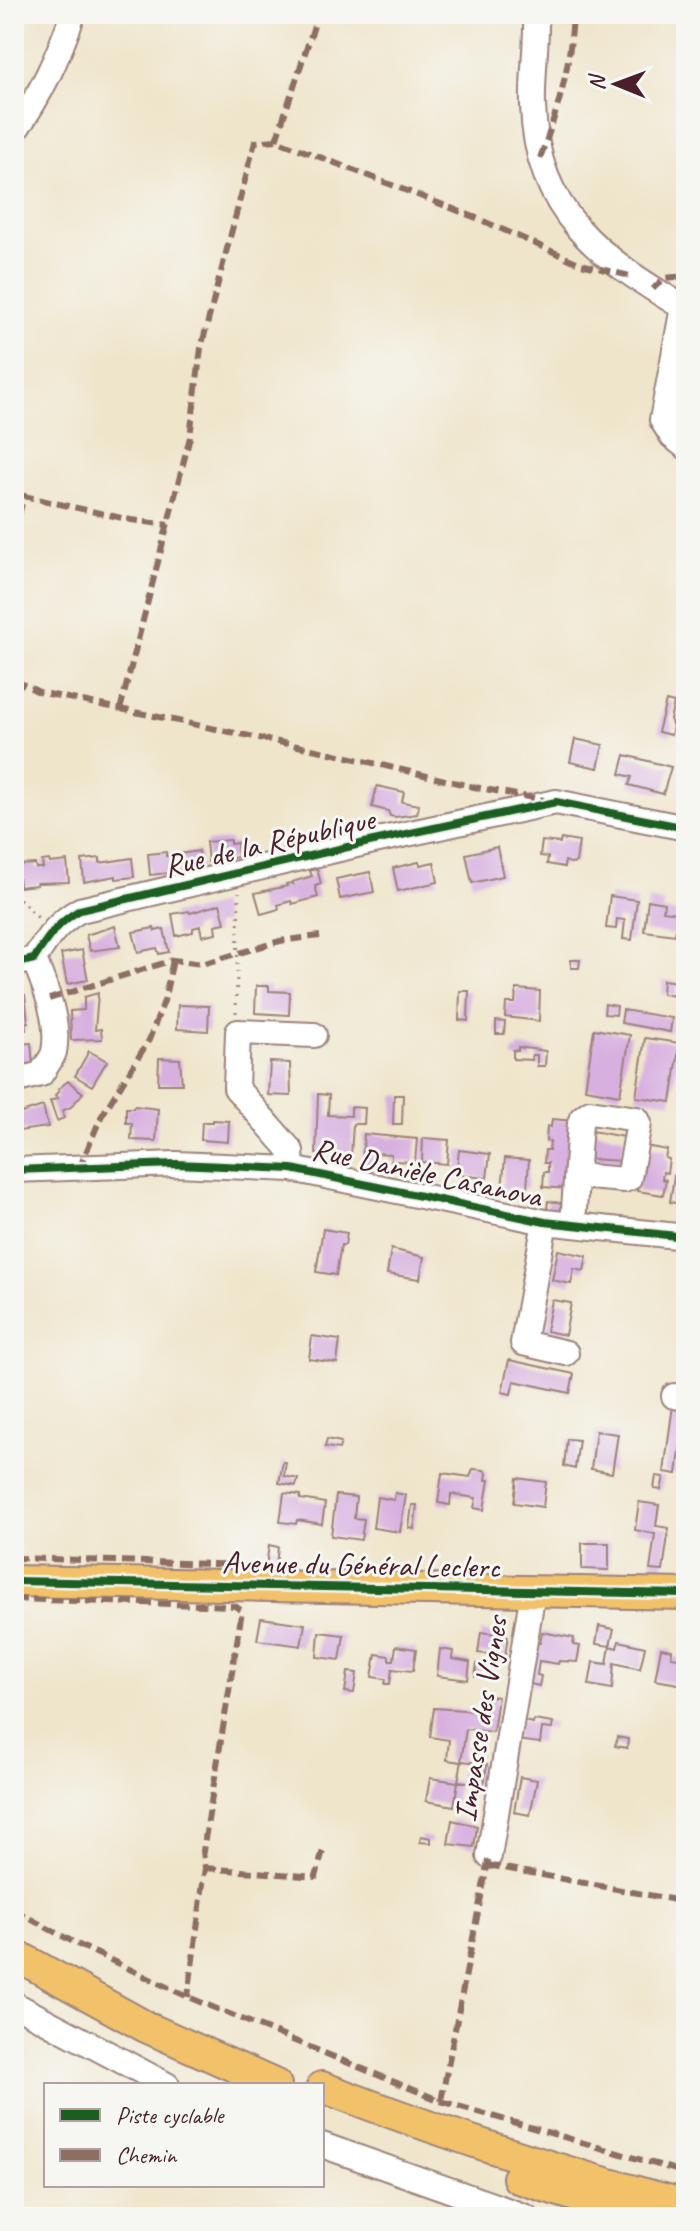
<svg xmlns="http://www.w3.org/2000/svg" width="700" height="2231" viewBox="0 0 700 2231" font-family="Caveat,sans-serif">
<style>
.building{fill:#d8b0e0}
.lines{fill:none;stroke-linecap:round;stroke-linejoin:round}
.minor-casing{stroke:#9c827b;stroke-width:28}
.major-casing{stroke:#9c827b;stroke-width:34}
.path{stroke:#9c827b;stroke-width:3;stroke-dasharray:2 6;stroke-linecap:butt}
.minor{stroke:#fff;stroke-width:24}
.major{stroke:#f2c26a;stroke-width:30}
.quiet{stroke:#8d6e63;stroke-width:6;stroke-dasharray:12 6;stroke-linecap:butt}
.cycleway-casing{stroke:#f6f6f2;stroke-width:13}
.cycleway{stroke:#1b5e20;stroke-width:8}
.labels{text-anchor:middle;stroke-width:6;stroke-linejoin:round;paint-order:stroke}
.street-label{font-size:32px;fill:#4a1f2b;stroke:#f6f6f2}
</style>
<rect width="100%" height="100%" fill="#f6f6f2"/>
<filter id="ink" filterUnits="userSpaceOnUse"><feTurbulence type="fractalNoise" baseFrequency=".0125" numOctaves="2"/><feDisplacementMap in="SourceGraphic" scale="16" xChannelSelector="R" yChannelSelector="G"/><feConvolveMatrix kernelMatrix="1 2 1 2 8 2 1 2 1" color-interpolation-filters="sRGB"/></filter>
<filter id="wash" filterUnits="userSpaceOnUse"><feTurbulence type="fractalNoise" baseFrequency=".006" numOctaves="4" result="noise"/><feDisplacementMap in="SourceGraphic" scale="32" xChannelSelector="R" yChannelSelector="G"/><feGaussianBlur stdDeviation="1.8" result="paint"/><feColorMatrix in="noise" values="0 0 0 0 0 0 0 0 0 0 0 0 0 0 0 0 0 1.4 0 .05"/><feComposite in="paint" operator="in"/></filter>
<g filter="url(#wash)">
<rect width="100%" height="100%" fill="#efe5cb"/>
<g id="blocks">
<path class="building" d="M666 701 674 703 670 719 673 727 671 735 658 732Z
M575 739 603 745 598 768 570 762Z
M625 755 671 767 663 794 629 785 632 777 620 774Z
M377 786 404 792 402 802 419 805 417 814 395 817 390 816 388 811 372 807Z
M561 839 579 842 576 862 573 864 565 861 564 867 547 864 548 857 540 856 542 841 560 843Z
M230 840V844L237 843 238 857 231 858V860L208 862 206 842Z
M497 847 503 876 472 883 466 854Z
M199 851 201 871 168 870 169 873 150 875 148 854 166 852V856Z
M100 858V863L132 858 134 877 116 879V876L84 882 82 860Z
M49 860 50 863 67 861 69 882 37 883V885L19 887 17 865 35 864 36 868H43L42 861Z
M419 862 420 865 434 862 438 882 398 891 393 868Z
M317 868 321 884 315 886 318 897 292 904 291 901 284 903 278 905 279 909 261 914 255 893 287 886 286 884 291 883 293 884 292 882 312 876 310 871Z
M370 872 374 892 340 899 336 879Z
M610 896 637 900 632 940 623 939 625 920 617 919 616 929 606 928Z
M648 900 664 903 663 911 678 913 675 935 644 931Z
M220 904 225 923 215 925 216 933 202 936 200 926 193 928V932L176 936 172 914 189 911 190 913Z
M115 926 120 947 90 951 86 935Z
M154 928 155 931 164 929 169 952 159 954 157 948 138 952 133 932Z
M82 950 88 980 67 984 61 954Z
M571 960H580L579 968H571Z
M663 980 678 982 676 996 662 994Z
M256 986H269V991L290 992 289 1015 255 1013Z
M516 989 540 991 539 1021 505 1017 506 1003H515Z
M460 991H469L468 1021 459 1020Z
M98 993 95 1030 101 1029 102 1039 71 1040 70 1011 84 1010V997Z
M25 995 28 1022 25 1023 26 1030 14 1032V997Z
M605 1004 617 1006 616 1015 604 1014Z
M178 1005 209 1006 208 1031 177 1029Z
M623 1010 672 1018 670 1032 621 1023Z
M496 1021 505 1022 504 1034H496Z
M594 1029 630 1035 620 1095 585 1089Z
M645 1038 680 1043 671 1102 636 1097Z
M31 1043 33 1064 14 1065V1044Z
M518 1047 546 1051 545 1066H537V1055H532V1060L513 1059V1050L518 1051Z
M89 1051 107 1061 92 1086 75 1076Z
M159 1058 180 1059 182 1084H158Z
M270 1062 290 1063 291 1096 268 1095Z
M68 1081 83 1093 71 1107 62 1111 64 1118 57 1121 50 1101 58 1098 55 1095 59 1091 58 1089Z
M318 1094 329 1095 328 1115 351 1116V1107L365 1108 364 1124H353L351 1156 316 1154Z
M394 1095H403L402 1124H393Z
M43 1106 48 1127 19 1131 15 1115Z
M134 1106 158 1109 156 1141 131 1140 132 1123H126V1108H133Z
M552 1119 574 1121 569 1189 543 1187 544 1172H548V1163H544L545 1150H549L550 1142 546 1141 547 1126 551 1127Z
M212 1120 229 1121 228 1142 201 1140 202 1122H212Z
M592 1131 624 1137 622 1161 590 1159Z
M364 1134 417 1139 415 1162 391 1161V1154L373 1153 370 1182 361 1180Z
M423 1138 449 1140 447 1164 422 1162Z
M645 1146 667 1150 665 1158 669 1159 667 1173 663 1172 662 1179 666 1180 663 1195 637 1191Z
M459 1150 490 1154 487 1178 456 1175Z
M505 1158 529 1160 527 1188 502 1189Z
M674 1176 686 1178V1205L670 1202Z
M548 1201 561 1203 560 1218 546 1217Z
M323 1229 347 1233 345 1245H341L336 1275 316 1272Z
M391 1249 424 1257 420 1279 387 1274Z
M558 1250 587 1256 584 1271 574 1269 571 1284 552 1280Z
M552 1300 571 1303 565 1335 546 1331Z
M312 1336 340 1340 337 1363 309 1359Z
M509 1360 574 1374 570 1393 514 1381 511 1394 502 1392Z
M673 1405 686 1407V1436L682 1435 677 1474 664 1472Z
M596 1431 618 1434 612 1473 591 1469Z
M327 1439 341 1442 339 1449 325 1447Z
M567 1439 579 1440 575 1469 564 1466Z
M283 1462H286L284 1476 298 1479 296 1486 279 1483Z
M473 1469 484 1470 487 1473 486 1480H489L484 1510 474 1508 476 1498 451 1494 450 1505 438 1503 442 1473 470 1477Z
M656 1476 664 1477 661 1490 654 1489Z
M517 1478 546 1482 543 1507 514 1503Z
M284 1493 300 1495V1499L325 1503 322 1524 297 1520 296 1524 280 1522Z
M395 1493 406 1495 400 1532 373 1528 377 1497 394 1500Z
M336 1495 356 1497 354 1518 364 1519 361 1540 331 1536Z
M639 1502 659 1505 656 1526 669 1528 663 1571 650 1570 655 1534 635 1530Z
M412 1505H417L414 1529 409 1528Z
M582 1543H609V1570L582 1569Z
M269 1545 278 1547 275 1573H265Z
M261 1618 305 1624 301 1646 257 1640Z
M599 1626 614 1629 610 1646 596 1644Z
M319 1632 344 1635 340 1660 317 1657Z
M481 1632 508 1636 505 1656 478 1653Z
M542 1632 574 1638 573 1645 580 1646 577 1662 559 1661 558 1664 539 1661 537 1675 541 1676 539 1686 526 1683 532 1642 540 1643Z
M619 1641 645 1647 640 1669 614 1663 612 1689 589 1685 593 1662 607 1664 610 1646 617 1648Z
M396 1646 416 1649 413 1671 392 1669 390 1684H385L386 1679 372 1677 376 1654 389 1656V1660H394Z
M661 1648 672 1650 671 1657 686 1659 684 1685 655 1680Z
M440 1649 453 1651 452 1659 470 1662 468 1680 437 1676Z
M477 1664 491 1666 489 1678 475 1676Z
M348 1672 357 1673 354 1693 345 1692Z
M480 1695 498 1697 493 1732 466 1729 461 1762 447 1760 449 1740 430 1737 434 1708 479 1711Z
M519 1720 533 1723 534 1720 553 1723 552 1729 542 1728 540 1743 516 1740Z
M617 1737 628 1739 627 1748 615 1746Z
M462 1761 487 1764 484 1784 458 1781Z
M520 1777 537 1780 530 1815 514 1812Z
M430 1778 458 1782 454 1806 426 1801Z
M452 1820 477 1826 474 1847 448 1844Z
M421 1836 431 1838V1843L420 1842Z"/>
</g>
</g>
<g filter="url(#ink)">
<use href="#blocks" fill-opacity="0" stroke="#9c827b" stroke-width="2"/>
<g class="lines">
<defs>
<path id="minor" d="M536 14C537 45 532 75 533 106 536 214 601 258 686 309
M14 132C41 95 58 57 73 14
M683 307 662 420 672 436 686 447
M14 964 34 959C47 938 58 922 80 910L369 842 556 802 686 828
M14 1081 41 1074C45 1067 52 1059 54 1052 60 1021 45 987 34 959
M292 1169 291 1151 236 1088 238 1032 314 1035
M14 1170 176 1164 292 1169 545 1222 686 1237
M545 1222 523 1343 566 1353
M573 1224 580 1123 582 1118 590 1112 637 1119 639 1123 629 1178 624 1180 577 1176
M674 1396 686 1398
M489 1856 533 1592
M14 2004 167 2085
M322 2145 526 2217"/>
<path id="major" d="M14 1581 686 1594
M14 1954 146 2027 276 2085
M322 2087C442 2133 562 2173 686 2205
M518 2178 643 2217"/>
</defs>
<use href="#minor" class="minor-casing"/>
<use href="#major" class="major-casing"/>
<path class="path" d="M14 893 39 919
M236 1013 239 892"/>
<use href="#minor" class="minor"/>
<use href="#major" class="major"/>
<path class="quiet" d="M276 140 318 14
M540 158C559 107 570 69 573 14
M653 289 664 278 686 276
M14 533 24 496 131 520 168 525
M14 680 39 692 331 753 474 787 544 800
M120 710 190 437 201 348 255 142 276 140 474 217 581 264 634 277
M49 999 173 960 202 964 280 941 320 936
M79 1169 101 1117 149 1040 164 1001 173 960
M14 1558 248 1565
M14 1599 235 1606 242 1611 203 1851 205 1868 188 1997
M488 1865 686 1902
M205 1868 316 1877 324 1846
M14 1910 77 1944 188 1997 441 2101 686 2173
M441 2101 489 1856"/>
<defs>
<path id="cycleway" d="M14 964 34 959C47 938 58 922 80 910L369 842 556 802 686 828
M14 1170 176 1164 292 1169 545 1222 686 1237
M14 1581 686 1594"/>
</defs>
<use href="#cycleway" class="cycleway-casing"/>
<use href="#cycleway" class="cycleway"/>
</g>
</g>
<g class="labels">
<g class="street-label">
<text transform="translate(269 842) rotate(-13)" y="11">Rue de la République</text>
<text transform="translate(427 1172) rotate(12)" y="11">Rue Danièle Casanova</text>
<text transform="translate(361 1564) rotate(1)" y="11">Avenue du Général Leclerc</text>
<text transform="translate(480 1719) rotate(-81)" y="11">Impasse des Vignes</text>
</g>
</g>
<rect width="700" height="2231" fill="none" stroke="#f6f6f2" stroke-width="48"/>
<rect x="44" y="2083" width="280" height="104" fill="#f6f6f2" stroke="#b1a0a2" stroke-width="2"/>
<rect x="60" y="2109" width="40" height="12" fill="#1b5e20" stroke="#b1a0a2" stroke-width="2"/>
<text x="116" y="2123" font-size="24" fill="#4a1f2b">Piste cyclable</text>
<rect x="60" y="2149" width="40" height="12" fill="#8d6e63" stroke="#b1a0a2" stroke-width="2"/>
<text x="116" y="2163" font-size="24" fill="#4a1f2b">Chemin</text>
<g transform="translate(616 84) rotate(271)" stroke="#f6f6f2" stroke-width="6" paint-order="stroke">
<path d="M0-6L14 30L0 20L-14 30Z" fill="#4a1f2b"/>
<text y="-12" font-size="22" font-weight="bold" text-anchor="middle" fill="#4a1f2b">N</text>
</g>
</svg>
